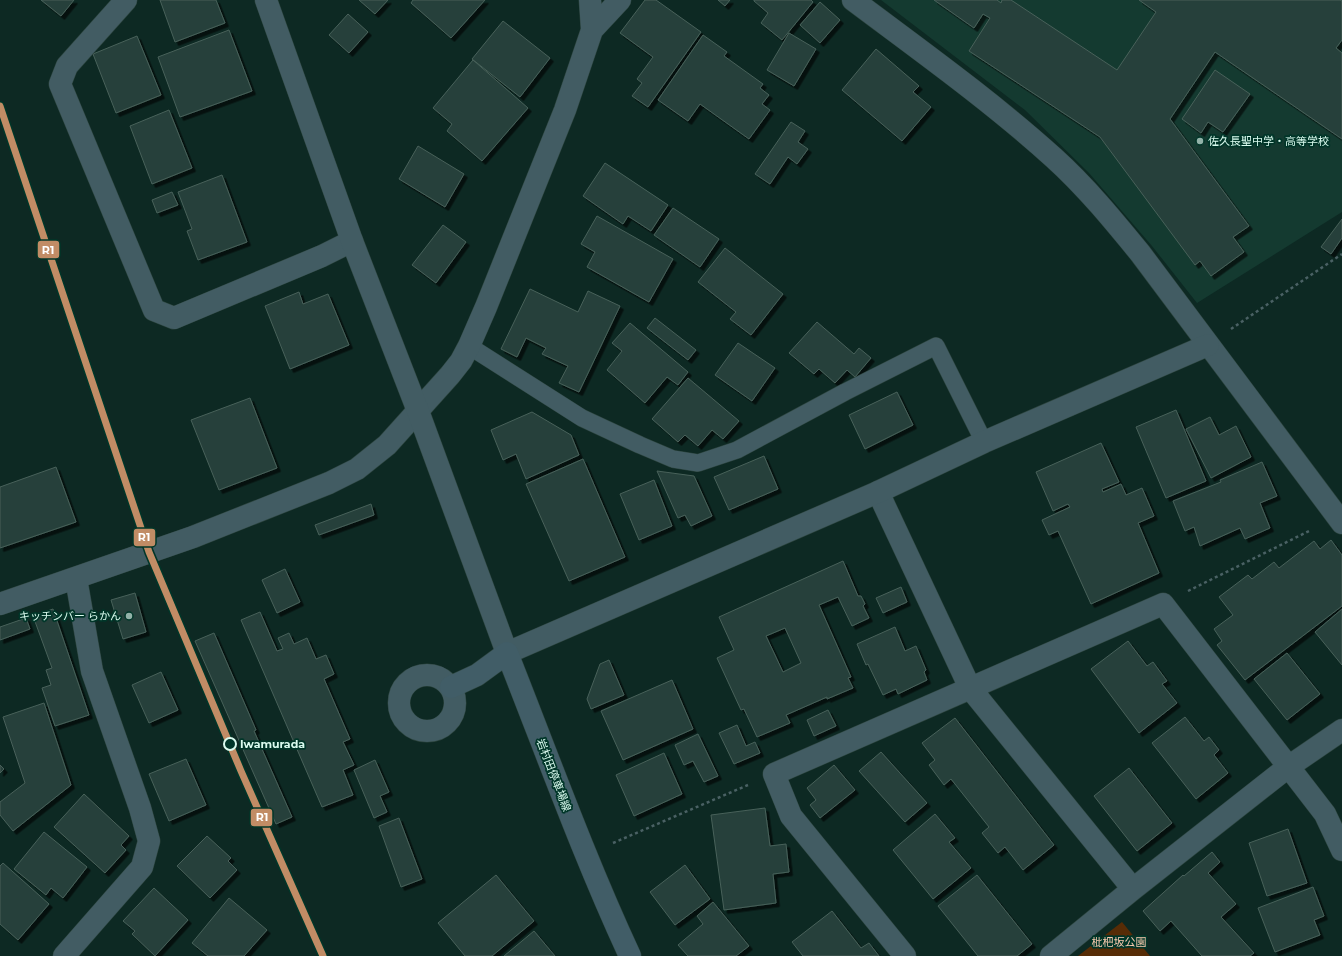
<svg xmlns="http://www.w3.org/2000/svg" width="1342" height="956" viewBox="0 0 1342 956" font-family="Montserrat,'Noto Sans JP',sans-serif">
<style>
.built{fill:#143a30}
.green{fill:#572c06}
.building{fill:#26403a;stroke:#48615a;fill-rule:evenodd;filter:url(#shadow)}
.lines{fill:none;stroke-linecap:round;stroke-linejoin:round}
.service-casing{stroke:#2c443e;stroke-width:18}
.minor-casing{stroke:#2c443e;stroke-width:23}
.tertiary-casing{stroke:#2c443e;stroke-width:23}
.secondary-casing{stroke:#2c443e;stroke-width:23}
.path{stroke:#4a6164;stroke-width:2.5;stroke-dasharray:3 3;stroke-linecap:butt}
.service{stroke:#425c63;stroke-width:17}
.minor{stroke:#425c63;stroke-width:22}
.tertiary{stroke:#425c63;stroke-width:22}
.secondary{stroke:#415d67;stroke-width:22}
.rail-1-casing{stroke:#003629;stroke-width:10}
.rail-1{stroke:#c18c65;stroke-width:7}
.poi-dot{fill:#92b2a8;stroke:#003629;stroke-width:1.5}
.stop-dot{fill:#003629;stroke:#dafbef;stroke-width:2}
.labels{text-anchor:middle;stroke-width:3.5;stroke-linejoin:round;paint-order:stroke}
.poi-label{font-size:11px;fill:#dafbef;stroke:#003629;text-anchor:start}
.stop-label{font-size:11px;font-weight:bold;fill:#dafbef;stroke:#003629;text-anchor:start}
.street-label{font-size:11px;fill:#dafbef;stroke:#003629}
.park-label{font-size:11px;fill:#f8caae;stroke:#003629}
.line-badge{stroke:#003629;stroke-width:1.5}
.badge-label{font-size:11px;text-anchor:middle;font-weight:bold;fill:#fff}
</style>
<defs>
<filter id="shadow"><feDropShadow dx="3.5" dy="3.5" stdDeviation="0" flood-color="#0009"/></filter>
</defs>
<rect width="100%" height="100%" fill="#0d2923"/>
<path class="built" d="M881 0H1342V212L1197 303 1152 246 1089 173 1025 110Z"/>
<path class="green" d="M1122 922 1150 956H1078Z"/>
<path class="building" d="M41 0H74L61 16Z
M160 0H216L225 23 175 42Z
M359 0H388L375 14Z
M413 0H485L451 38 411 3Z
M645 0H656L701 32 648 107 632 96 642 83 637 79 653 57 620 33Z
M718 0H730L725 6Z
M754 0H811L813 2 782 40 761 23 768 13 754 1Z
M934 0H997L1001 3 1002 0H1011L1117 70 1156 12 1139 0H1340L1342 1V40L1336 48 1342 53V139L1215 52 1170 119 1249 226 1233 237 1244 252 1211 276 1200 261 1195 265 1100 137 969 51 990 18 983 14 974 28Z
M820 2 840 20 820 43 800 25Z
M348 14 368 32 349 53 329 35Z
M503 21 550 58 520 97 472 59Z
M229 30 252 91 180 117 158 57Z
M789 33 816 49 794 86 767 70Z
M703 35 727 52 724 56 763 84 760 88 769 95 762 104 770 110 749 139 700 104 688 121 658 100Z
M137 36 161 95 116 113 93 54Z
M876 49 919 86 913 92 931 107 902 141 842 90Z
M473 60 528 108 482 161 447 131 452 124 433 108Z
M1215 70 1250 94 1223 132 1208 122 1201 133 1182 119Z
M169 110 192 168 152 184 130 126Z
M791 122 805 131 798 142 808 149 797 164 788 157 770 184 755 174Z
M418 146 464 174 445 207 399 179Z
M605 163 668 205 651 231 628 216 623 224 583 196Z
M222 175 247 242 198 260 187 231 192 229 178 192Z
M172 192 178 205 157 213 152 200Z
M673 208 719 239 700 267 654 235Z
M597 216 673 259 649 302 587 267 595 252 581 244Z
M1342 219V238L1331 254 1321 247Z
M443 225 466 242 436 283 412 265Z
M725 248 783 294 751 335 730 319 736 312 698 282Z
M530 289 578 312 588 291 620 306 579 392 559 383 568 366 542 354 546 348 526 338 517 357 501 349Z
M299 292 303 304 328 294 349 345 290 369 265 306Z
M655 318 696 350 688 360 647 328Z
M817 322 854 354 859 348 871 358 855 377 847 370 835 383 819 369 814 374 789 353Z
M630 323 688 372 678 385 667 377 645 403 607 370 622 351 612 343Z
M738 343 775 368 752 401 715 375Z
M688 378 739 421 723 439 712 430 698 446 685 435 678 442 652 419Z
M897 392 913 425 865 449 849 415Z
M250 398 277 468 219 490 191 420Z
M1176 410 1206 481 1166 498 1136 427Z
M532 412 571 435 579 455 526 479 516 454 503 460 491 430Z
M1210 417 1219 435 1236 426 1251 457 1211 478 1186 429Z
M1101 443 1119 482 1102 489 1103 492 1121 484 1126 495 1142 488 1154 516 1138 523 1159 573 1091 604 1058 531 1049 535 1042 520 1070 507 1068 504 1053 511 1036 472Z
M764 456 778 489 729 510 714 477Z
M583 459 625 557 569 581 526 484Z
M1262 462 1277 496 1260 503 1270 528 1245 539 1240 528 1200 546 1194 527 1185 531 1173 501 1221 482 1220 480Z
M56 467 76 522 0 548V487Z
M657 471 694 476 712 516 691 526 685 515 678 518Z
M654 480 672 526 639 540 620 494Z
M371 504 374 515 319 535 315 525Z
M1331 540 1342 555V606L1245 680 1217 645 1222 641 1214 629 1233 615 1219 597 1248 575 1252 579 1274 562 1279 568 1314 541 1320 549Z
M843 561 858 596H861L865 604 863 606 869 618 852 626 838 597 819 605 851 677 848 678 853 688 827 699V697L786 715 790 723 757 737 744 709 741 710 717 658 734 650 719 617ZM785 628 801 663 783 672 766 636Z
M285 569 300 602 277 613 262 580Z
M901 587 907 602 883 613 876 598Z
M135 593 146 632 123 639 111 600Z
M53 609 89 715 55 726 42 688 51 685 46 670 52 668 33 616Z
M1342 609V665L1315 632Z
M260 612 277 651 283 649 278 638 289 633 294 644 307 638 316 659 326 655 334 674 324 679 350 739 343 742 354 765 343 770 353 795 322 807 241 620Z
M26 618 30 629 0 640V627Z
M895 627 905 651 916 646 926 670 924 672 927 680 898 694 896 689 883 695 868 664 866 665 857 644Z
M214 633 256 730 254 731 292 817 276 824 195 641Z
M1128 641 1147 666 1153 662 1167 681 1162 684 1177 703 1139 733 1091 669Z
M1287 653 1320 694 1287 720 1254 679Z
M609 660 624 695 591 709 587 699 600 664Z
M161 672 178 710 149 723 132 685Z
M672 680 693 729 623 760 601 711Z
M44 703 71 785 13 831 0 815V802L25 783 3 717Z
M828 710 836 726 814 736 807 720Z
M1185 717 1204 741 1209 737 1219 750 1214 755 1228 773 1196 799 1152 743Z
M955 718 1054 845 1023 870 1005 847 998 853 982 833 989 827 951 779 944 785 929 765 935 760 922 743Z
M737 725 746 746 755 742 760 753 734 764 719 733Z
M698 734 718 776 704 782 693 761 684 765 675 745Z
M881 752 927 803 905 822 859 771Z
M664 753 682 794 634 816 616 775Z
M186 759 206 805 169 821 149 774Z
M375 760 389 792 380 796 387 812 374 818 354 770Z
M0 765 4 769 0 773Z
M834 765 855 790 820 818 810 805 816 800 807 788Z
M1129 768 1172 823 1137 851 1094 796Z
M84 794 129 836 121 845 126 850 105 873 54 827Z
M765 808 770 846 786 844 789 872 773 874 776 903 724 910 711 815Z
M935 814 955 838 949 842 971 868 933 899 893 850Z
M399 818 422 879 401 887 379 826Z
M1288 829 1307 883 1267 896 1249 843Z
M44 832 87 867 63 898 51 888 46 895 14 869Z
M207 836 231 858 228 861 237 870 210 898 177 866Z
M1212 852 1220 862 1208 873 1236 904 1221 917 1254 953 1250 956H1202L1171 921 1160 931 1143 911 1183 875 1184 876Z
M3 863 49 904 18 940 0 924V866Z
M685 865 710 899 675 925 650 892Z
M496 875 534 921 492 956H465L438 923Z
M977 875 1032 944 1017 956H978L938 906Z
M1313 887 1324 916 1314 920 1320 935 1275 952 1258 908Z
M154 888 188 920 155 956 132 934 135 931 123 921Z
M229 898 267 930 244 956H208L192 943Z
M713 902 749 946 736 956H688L678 945 703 924 697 916Z
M832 911 861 948 869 943 879 956H803L792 942Z
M534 931 555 956H504Z"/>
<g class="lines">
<defs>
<path id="service" d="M469 346 582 418 640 445 673 459 698 463 737 450 845 392 936 346 984 442"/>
<path id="minor" d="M126 0 67 66 60 84 154 310 174 318 322 256 352 241
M853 0C921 51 991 101 1054 158 1086 187 1113 220 1140 253L1342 523
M592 30 620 0
M878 492 970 688 1133 889
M0 604 193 537 329 483 357 469 387 445 450 375 461 361 469 346 486 307 565 110 592 30 590 0
M64 956 142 867 149 841 140 808 92 671 76 578
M905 956 791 816 774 774 1163 604 1325 814 1342 850
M1051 956 1133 889 1288 767 1342 730"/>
<path id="tertiary" d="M266 0 352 241 418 411 507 653 878 492 984 442 1208 345
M399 703a28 28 0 1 1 56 0a28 28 0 1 1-56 0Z"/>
<path id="secondary" d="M451 687 477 675 507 653C547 754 584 857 630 956"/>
</defs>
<use href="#service" class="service-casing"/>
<use href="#minor" class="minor-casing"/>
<use href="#tertiary" class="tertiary-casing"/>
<use href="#secondary" class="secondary-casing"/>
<path class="path" d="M1231 329 1342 254
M1188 591 1311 530
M613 843 748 785"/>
<use href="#service" class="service"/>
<use href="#minor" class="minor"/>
<use href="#tertiary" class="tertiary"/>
<use href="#secondary" class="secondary"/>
<defs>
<path id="rail-1" d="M0 106 149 552 241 771 323 956"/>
</defs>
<use href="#rail-1" class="rail-1-casing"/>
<use href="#rail-1" class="rail-1"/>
</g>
<g class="poi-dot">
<circle cx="1200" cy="141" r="4"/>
<circle cx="129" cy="616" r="4"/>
</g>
<circle class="stop-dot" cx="230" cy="744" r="6"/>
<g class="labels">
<g class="poi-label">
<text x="1208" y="145">佐久長聖中学・高等学校</text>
<text x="121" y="620" text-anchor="end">キッチンバー らかん</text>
</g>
<g class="stop-label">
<text x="240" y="748">Iwamurada</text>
</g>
<g class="street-label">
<text transform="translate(554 775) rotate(69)" y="4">岩村田停車場線</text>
</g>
<g class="park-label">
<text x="1119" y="946">枇杷坂公園</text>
</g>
</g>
<g class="line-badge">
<rect x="37" y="240" width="23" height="19" rx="4" fill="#c18c65"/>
<rect x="133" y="528" width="23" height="19" rx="4" fill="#c18c65"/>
<rect x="250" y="808" width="23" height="19" rx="4" fill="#c18c65"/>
</g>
<g class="badge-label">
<text x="48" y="254">R1</text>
<text x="144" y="541">R1</text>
<text x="262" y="821">R1</text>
</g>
</svg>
